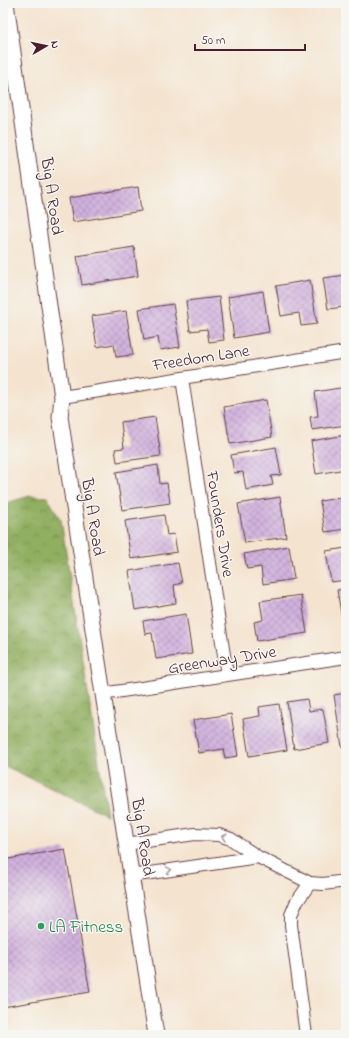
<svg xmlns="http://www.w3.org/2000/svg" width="349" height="1038" viewBox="0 0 349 1038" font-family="'Indie Flower',sans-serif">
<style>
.forest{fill:url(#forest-crowns);stroke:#6e6746}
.building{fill:url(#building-cross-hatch)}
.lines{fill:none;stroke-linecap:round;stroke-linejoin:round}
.minor-casing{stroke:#643d44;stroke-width:14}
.tertiary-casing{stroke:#643d44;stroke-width:17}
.minor{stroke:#fff;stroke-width:12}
.tertiary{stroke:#fff;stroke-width:15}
.oneway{stroke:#ae9aa0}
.leisure-dot{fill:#2e9e5b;stroke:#f6f6f2;stroke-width:1.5}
.labels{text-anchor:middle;stroke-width:3;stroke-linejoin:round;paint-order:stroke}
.street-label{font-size:17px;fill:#4a1f2b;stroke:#f6f6f2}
.leisure-label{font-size:17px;fill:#27864d;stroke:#f6f6f2;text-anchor:start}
</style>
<defs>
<pattern id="forest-crowns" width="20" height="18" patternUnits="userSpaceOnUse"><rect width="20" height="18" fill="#91af61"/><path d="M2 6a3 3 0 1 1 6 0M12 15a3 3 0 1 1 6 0" fill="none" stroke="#788e50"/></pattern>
<pattern id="building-cross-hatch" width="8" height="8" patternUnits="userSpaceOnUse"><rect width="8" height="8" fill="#d2b2de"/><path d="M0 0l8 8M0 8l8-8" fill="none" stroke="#ac90b4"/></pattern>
</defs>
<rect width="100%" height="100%" fill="#f6f6f2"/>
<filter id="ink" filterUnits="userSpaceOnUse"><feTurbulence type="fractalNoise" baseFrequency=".025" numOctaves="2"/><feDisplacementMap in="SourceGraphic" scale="8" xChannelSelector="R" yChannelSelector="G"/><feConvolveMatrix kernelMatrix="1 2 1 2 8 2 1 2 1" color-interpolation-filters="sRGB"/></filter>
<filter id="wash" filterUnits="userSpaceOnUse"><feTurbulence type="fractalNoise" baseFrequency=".012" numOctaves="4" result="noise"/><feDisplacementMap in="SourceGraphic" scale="16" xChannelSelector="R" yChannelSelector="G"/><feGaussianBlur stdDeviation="0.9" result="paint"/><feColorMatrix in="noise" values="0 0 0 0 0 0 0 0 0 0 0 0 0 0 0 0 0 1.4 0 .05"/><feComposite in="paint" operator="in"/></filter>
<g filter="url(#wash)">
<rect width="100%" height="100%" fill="#f4e4cf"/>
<path class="forest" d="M30 496 47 497 61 520 107 815 3 765V504Z"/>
<g id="blocks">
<path class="building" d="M138 187 141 211 73 222 69 198Z
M134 247 138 276 82 285 77 256Z
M346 275V314H345L344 307 328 309 323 278Z
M310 280 317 324 301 326 299 313 281 316 276 286Z
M263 291 269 332 234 338 228 297Z
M219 297 224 340 209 342 207 329 190 331 186 301Z
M173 304 180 347 160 350 158 337 144 340 139 309Z
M126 311 133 355 116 357 114 344 97 347 92 316Z
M346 387V425L312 430 310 417 318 416 315 392Z
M266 400 272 437 230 444 224 407Z
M155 417 161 456 117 462 115 449 124 448 121 422Z
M346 435V452H344L346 469 316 474 311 441Z
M276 447 281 475 271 476 273 485 246 490 243 472 234 473 231 455Z
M158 465 160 484 167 483 170 503 122 510 116 472Z
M280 497 286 537 245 543 238 504Z
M346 497V529L325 532 320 501Z
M164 515 167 535 174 534 177 552 131 559 125 521Z
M289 546 294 579 263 584 261 567 247 569 244 554Z
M346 548V580L331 582 326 551Z
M178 563 182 583 174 585 176 603 135 610 129 571Z
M346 589V624L343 625 337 590Z
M301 595 307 633 257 641 254 622 263 620 260 601Z
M186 614 192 654 156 659 152 633 145 634 143 621Z
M346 693V746L342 747 334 695Z
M307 699 309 711 323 709 329 743 294 749 287 702Z
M279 704 287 750 249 756 243 719 260 716 259 707Z
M231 714 238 756 225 758 223 749 199 753 193 720Z
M65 849 90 992 3 1007V860Z"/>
</g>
</g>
<g filter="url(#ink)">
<use href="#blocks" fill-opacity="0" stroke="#643d44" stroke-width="1"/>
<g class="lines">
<defs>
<path id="minor" d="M182 378 227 675
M62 397 346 352
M102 694 346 657
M126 844 195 834 219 835 231 839 258 857 310 883 323 884 346 881
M131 876 258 857
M306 1035 291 925V915L296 903 310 883"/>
<path id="tertiary" d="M6 3 62 397 60 417 156 1035"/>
</defs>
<use href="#minor" class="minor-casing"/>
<use href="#tertiary" class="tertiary-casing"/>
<use href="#minor" class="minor"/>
<use href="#tertiary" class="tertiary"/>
</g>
<defs><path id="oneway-chevron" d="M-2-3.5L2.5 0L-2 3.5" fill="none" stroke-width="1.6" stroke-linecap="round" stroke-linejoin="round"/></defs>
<g class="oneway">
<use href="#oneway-chevron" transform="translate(224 837) rotate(-164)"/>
<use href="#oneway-chevron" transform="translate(169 870) rotate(-9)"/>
</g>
</g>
<circle class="leisure-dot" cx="41" cy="926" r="4"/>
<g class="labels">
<g class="street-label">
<text transform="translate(53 196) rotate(82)" y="6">Big A Road</text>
<text transform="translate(201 357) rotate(-9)" y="6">Freedom Lane</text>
<text transform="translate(94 517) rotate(81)" y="6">Big A Road</text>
<text transform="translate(221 524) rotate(81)" y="6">Founders Drive</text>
<text transform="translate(222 659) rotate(-9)" y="6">Greenway Drive</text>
<text transform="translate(144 837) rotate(81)" y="6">Big A Road</text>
</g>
<g class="leisure-label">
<text x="49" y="932">LA Fitness</text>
</g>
</g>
<rect width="349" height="1038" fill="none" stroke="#f6f6f2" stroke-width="16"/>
<g transform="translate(46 46) rotate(81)" stroke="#f6f6f2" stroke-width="3" paint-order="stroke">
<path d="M0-3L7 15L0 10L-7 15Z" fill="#4a1f2b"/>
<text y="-6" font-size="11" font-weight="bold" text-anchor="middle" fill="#4a1f2b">N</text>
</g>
<path d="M195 44v6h110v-6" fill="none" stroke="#4a1f2b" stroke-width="2"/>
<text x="201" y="44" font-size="12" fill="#4a1f2b" stroke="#f6f6f2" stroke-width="3" paint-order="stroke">50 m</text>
</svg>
